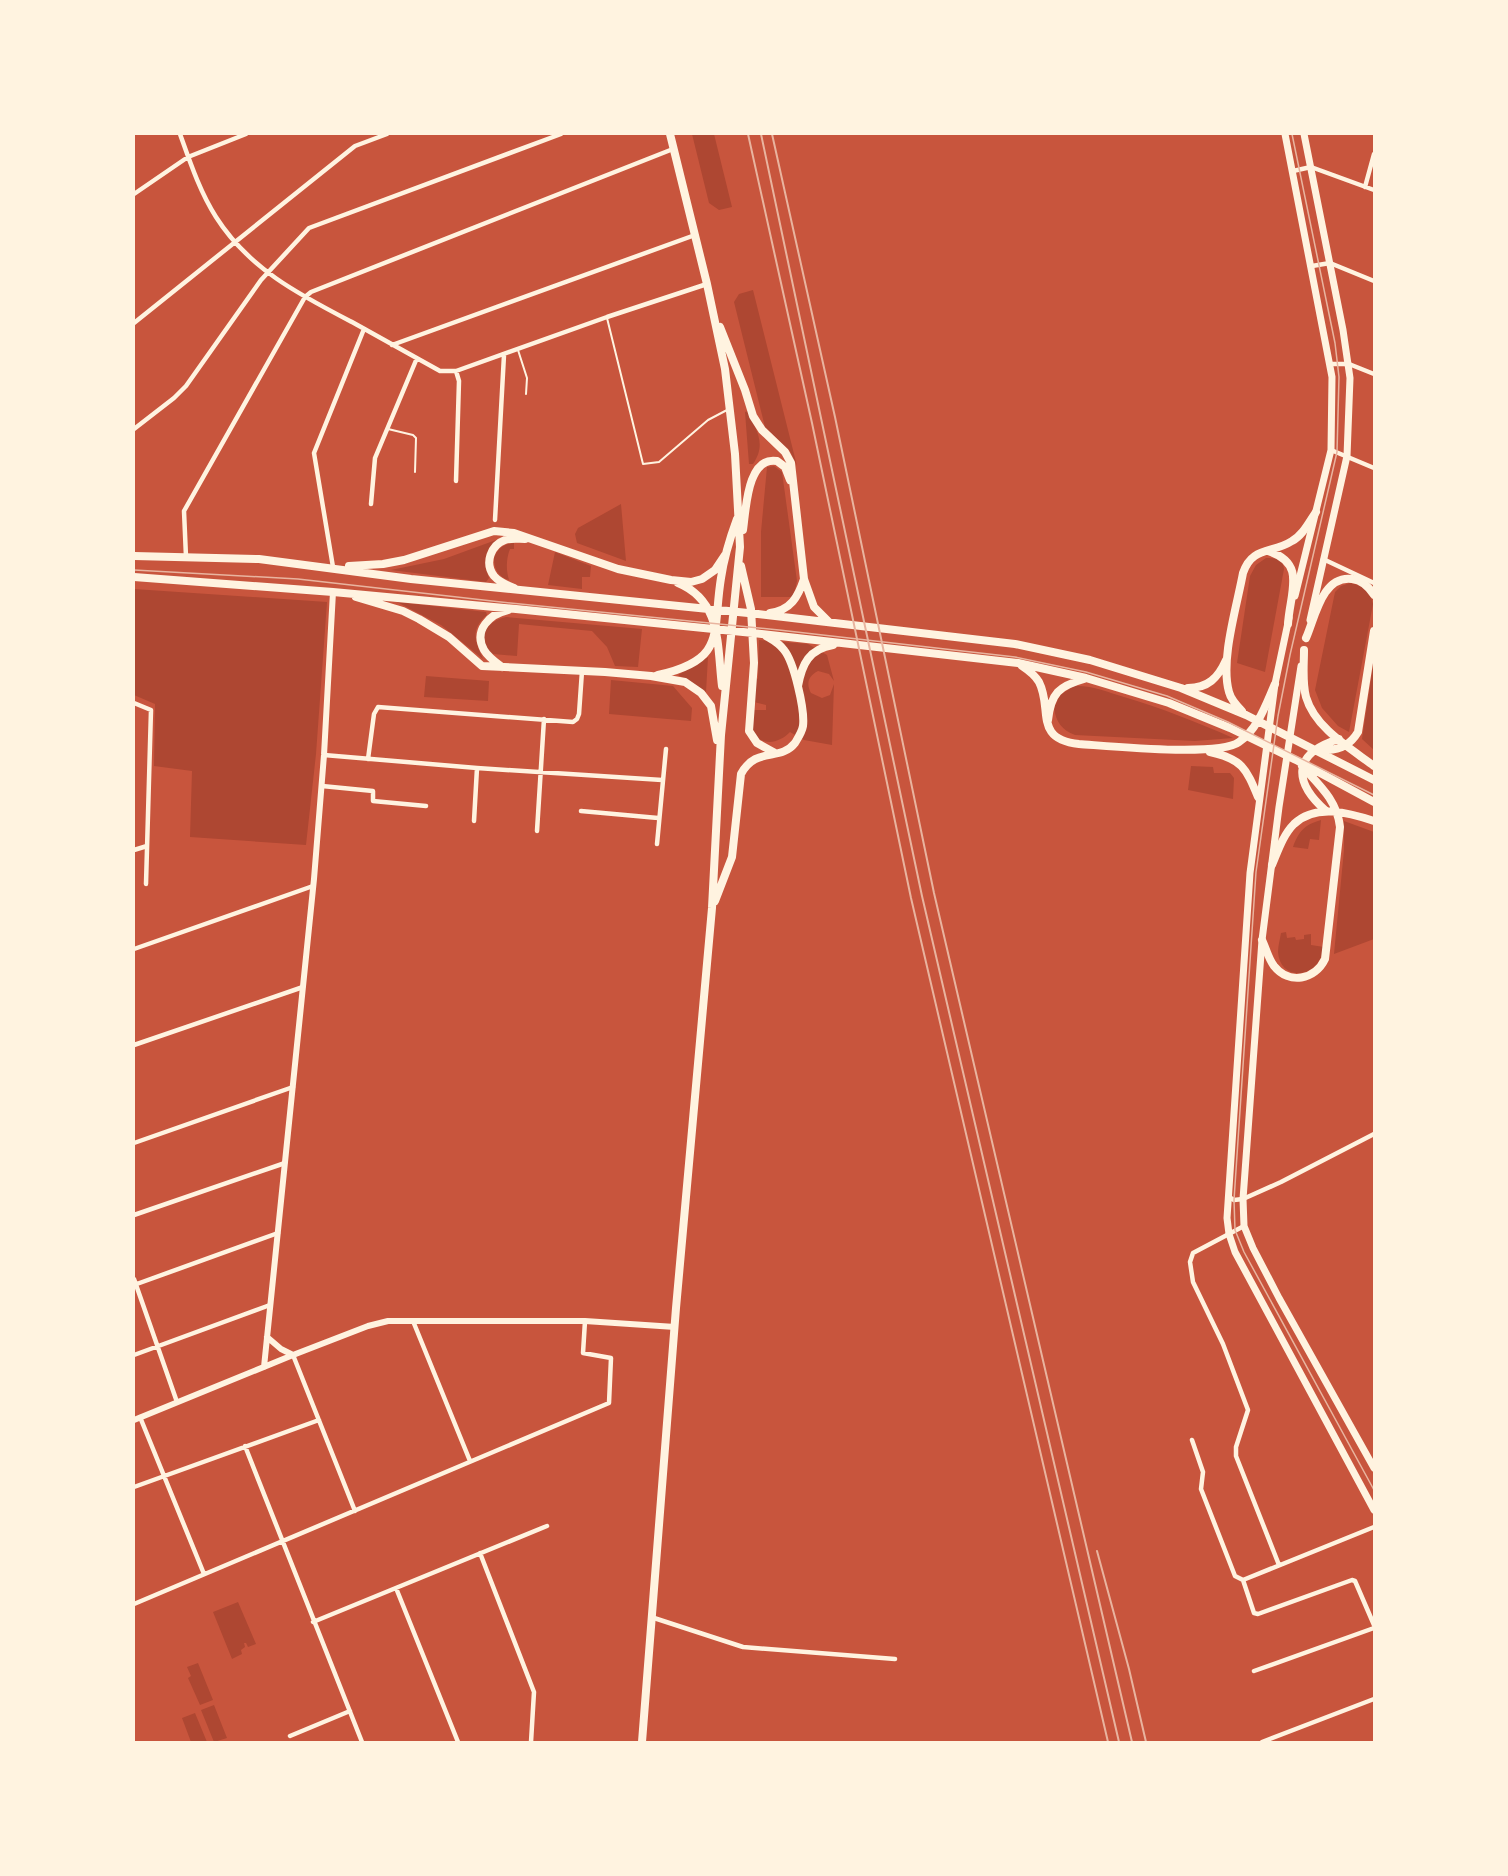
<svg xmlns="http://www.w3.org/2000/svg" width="1508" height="1876" viewBox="0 0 1508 1876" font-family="Spectral,serif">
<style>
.green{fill:#ae4732}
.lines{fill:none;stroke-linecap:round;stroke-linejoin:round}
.service{stroke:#fff3e0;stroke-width:2}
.minor{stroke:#fff3e0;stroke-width:4.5}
.tertiary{stroke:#fff3e0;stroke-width:6}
.secondary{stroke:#fff3e0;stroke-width:7}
.primary{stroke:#fff3e0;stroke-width:8}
.tram{stroke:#e9b49f;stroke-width:1.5}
.rail{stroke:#e9b49f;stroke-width:2}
</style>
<rect width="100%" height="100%" fill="#c8553d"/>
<path class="green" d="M692 134H714L732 207 719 210 709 203Z
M753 290 797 466 790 451 765 427 734 302 739 294Z
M748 411C756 431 767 443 753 464H749L745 412Z
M774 466 782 472 797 581 795 590 792 597H761V532L767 467Z
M621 504 626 561 577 543 575 534 578 528Z
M496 540C484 552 483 562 489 578L486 582 391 570 444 559Z
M514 543V549H510C506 559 506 570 509 580 498 577 494 569 494 558 498 548 504 544 514 543Z
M555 552 591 566 590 577H582V589L548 585Z
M1266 558C1275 558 1283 559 1284 569L1265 672 1237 663 1250 576 1256 565Z
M1350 583C1363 585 1370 592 1373 604L1349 732 1338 726 1322 708 1315 690 1335 592 1341 586Z
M134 589 327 602 316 754 306 845 190 837 192 771 154 766 155 704 134 695Z
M397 602 486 612 487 615C469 630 476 642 483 659L441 625Z
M506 617 642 629 638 667 615 666 607 647 592 631 519 624 517 656 493 654C474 639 486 621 506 617Z
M759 640 808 644 827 655 834 681 829 674 818 671C808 676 806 684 811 693L822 698 830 695 834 684 832 745 804 740 790 732C780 743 760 748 753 730 751 724 753 717 753 710H766V705L754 702 755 677 758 679Z
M708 657 706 692 693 683 678 675Z
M1374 659V750L1362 739Z
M426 676 489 681 488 701 424 697Z
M611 680 673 686 692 708 691 721 609 714Z
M1074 686C1091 685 1108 692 1124 697 1161 708 1197 722 1233 738L1195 741 1075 735C1062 730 1056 722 1054 708L1060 695Z
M1191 766 1213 767 1214 773H1230L1234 778 1233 799 1188 790Z
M1321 820 1319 840 1310 839 1308 849 1293 847C1299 831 1304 825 1321 820Z
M1344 821 1374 832V939L1334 954 1344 850Z
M1286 932 1287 938 1295 937 1296 940 1304 939V935L1311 934V945L1324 947C1319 980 1280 982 1278 952 1278 946 1280 939 1281 933Z
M238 1602 256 1644 248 1647 246 1643H244L245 1647 241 1650 242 1654 232 1659 213 1612Z
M198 1663 213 1700 200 1705 188 1678 191 1676 187 1667Z
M214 1705 227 1738 214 1742 201 1710Z
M195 1713 207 1742H191L182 1718Z"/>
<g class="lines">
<path class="service" d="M607 318 643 464 659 462 708 420 727 410
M518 350 527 378 526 394
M388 429 413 435 416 438 415 472"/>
<path class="minor" d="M180 134C190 162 200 192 216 217 249 269 300 295 352 322 381 338 411 355 440 371H456L607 317 707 284
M1293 171 1311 167 1374 190
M1365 187 1374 154
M134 194 188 157 246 134
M1312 266 1330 263 1374 281
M134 323 355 146 387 134
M392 345 695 235
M1331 364H1349L1374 374
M134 429 174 398 186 386 261 280 309 228 561 134
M1331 450 1374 468
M456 481 459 381 456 371
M371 504 375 458 417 358
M495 520 504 355
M186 557 184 511 305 297 311 292 673 149
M1323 559 1374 583
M333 567 314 453 364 329
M134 703 151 710 146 884
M324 755 477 768 662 780
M368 759 374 714 378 707 573 722 577 719 579 714 582 671
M322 786 373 791V801L426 806
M581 811 658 818
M474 821 477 768
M537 831 544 719
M657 844 666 749
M134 850 147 846
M134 949 313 886
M134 1045 303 987
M134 1143 293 1087
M1229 1197 1234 1200 1243 1199 1281 1182 1374 1134
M134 1215 285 1163
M1244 1226 1193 1253 1190 1262 1193 1282 1223 1344 1248 1410 1236 1447V1456L1279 1565
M134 1279 177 1402
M134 1285 278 1233
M413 1321 470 1461
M134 1355 270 1305
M293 1355 355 1511
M140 1417 204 1574
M1192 1440 1203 1472 1201 1489 1235 1576 1243 1580
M245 1446 362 1742
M134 1487 319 1420
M480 1553 534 1692 531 1742
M1243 1580 1254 1613 1258 1614 1352 1580 1355 1581 1374 1625
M1243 1580 1374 1527
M396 1588 458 1742
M134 1604 609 1403 611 1358 583 1353 585 1321
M651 1617 743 1647 895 1659
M313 1622 547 1526
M1254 1671 1374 1628
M290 1736 350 1711
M1262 1742 1374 1699"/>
<path class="tertiary" d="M267 1337 281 1349 293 1355
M264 1367 314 879 324 755 333 592
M134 1420 293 1355 368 1326 388 1321H585L675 1327"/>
<path class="secondary" d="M1285 134 1332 377 1331 450 1295 596
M1304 134 1343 330 1350 378 1347 456 1310 620
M1289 618 1275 684 1250 873 1227 1218 1229 1234 1235 1252 1374 1510
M1301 666 1279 807 1262 940 1243 1199 1244 1226 1253 1248 1279 1298 1374 1468"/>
<path class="primary" d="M720 327 745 390 753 416 762 430 785 452 791 463 804 579 814 607 829 622
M743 530C746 510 747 456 777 461L785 467 790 480
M1268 551C1307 563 1290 592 1288 624
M134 556 259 559 411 579 758 614 1015 644 1090 660 1181 688 1246 715 1374 780
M349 566 383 564 404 560 494 531 514 533 618 569 671 580 691 582 702 579 715 570 725 555
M741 566 751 609 754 663 749 731 757 743 775 753
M134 577 333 592 516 609 753 633 1018 663 1086 678 1169 703 1230 728 1298 761 1374 802
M678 583C722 601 717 646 722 686
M514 588C507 585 499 582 494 576 484 563 491 545 505 540 511 538 518 539 525 539
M356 597 403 611 419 619 449 637 482 666 605 672 651 676 685 682 701 693 711 706 717 740
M770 613C791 610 798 597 804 579
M1306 638C1315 618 1322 575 1352 579 1361 580 1369 587 1374 595
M1304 650C1304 665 1302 682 1306 697 1315 728 1350 748 1374 766
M1022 666C1028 670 1035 675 1039 682 1053 709 1033 739 1079 744 1109 746 1219 757 1239 742 1258 729 1266 704 1275 684
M502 667C495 662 488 657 484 650 473 630 490 614 508 610
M658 675C727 660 712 633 721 578 724 557 730 538 737 519
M798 686C802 664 809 649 833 645
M1188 688C1208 688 1218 678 1226 660
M1242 711C1237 706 1231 700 1229 692 1220 660 1237 606 1243 573 1252 546 1272 554 1292 541 1303 535 1309 522 1316 512
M1048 720C1051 693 1059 686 1084 679
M1319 749C1336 752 1349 747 1358 732L1374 631
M1210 752C1242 759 1246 768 1258 797
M1326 811C1292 781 1293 753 1339 739
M1272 865C1278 851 1283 835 1294 824 1316 803 1350 813 1374 821
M715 901 732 857 741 774C756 746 780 762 795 743 798 738 802 732 803 726 805 710 794 662 784 650 779 643 773 640 766 636
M1262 940C1266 948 1268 958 1274 966 1289 985 1315 980 1325 959L1340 827C1337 800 1319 785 1302 766
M642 1742 676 1308 712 908 721 735 740 547 735 454 725 369 707 284 670 134"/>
<path class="tram" d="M1292 134 1335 343 1339 377 1337 452 1290 655 1278 716 1256 872 1234 1200 1235 1230 1244 1252 1374 1490
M134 570 298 579 501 602 779 630 1015 657 1086 672 1167 696 1228 722 1374 795"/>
<path class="rail" d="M748 134 812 423 911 898 1108 1742
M761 134 922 896 1119 1742
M772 134 835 417 934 893 1132 1742
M1097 1551 1129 1669 1146 1742"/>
</g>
<rect width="1508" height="1876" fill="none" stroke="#fff3e0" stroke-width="270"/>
</svg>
